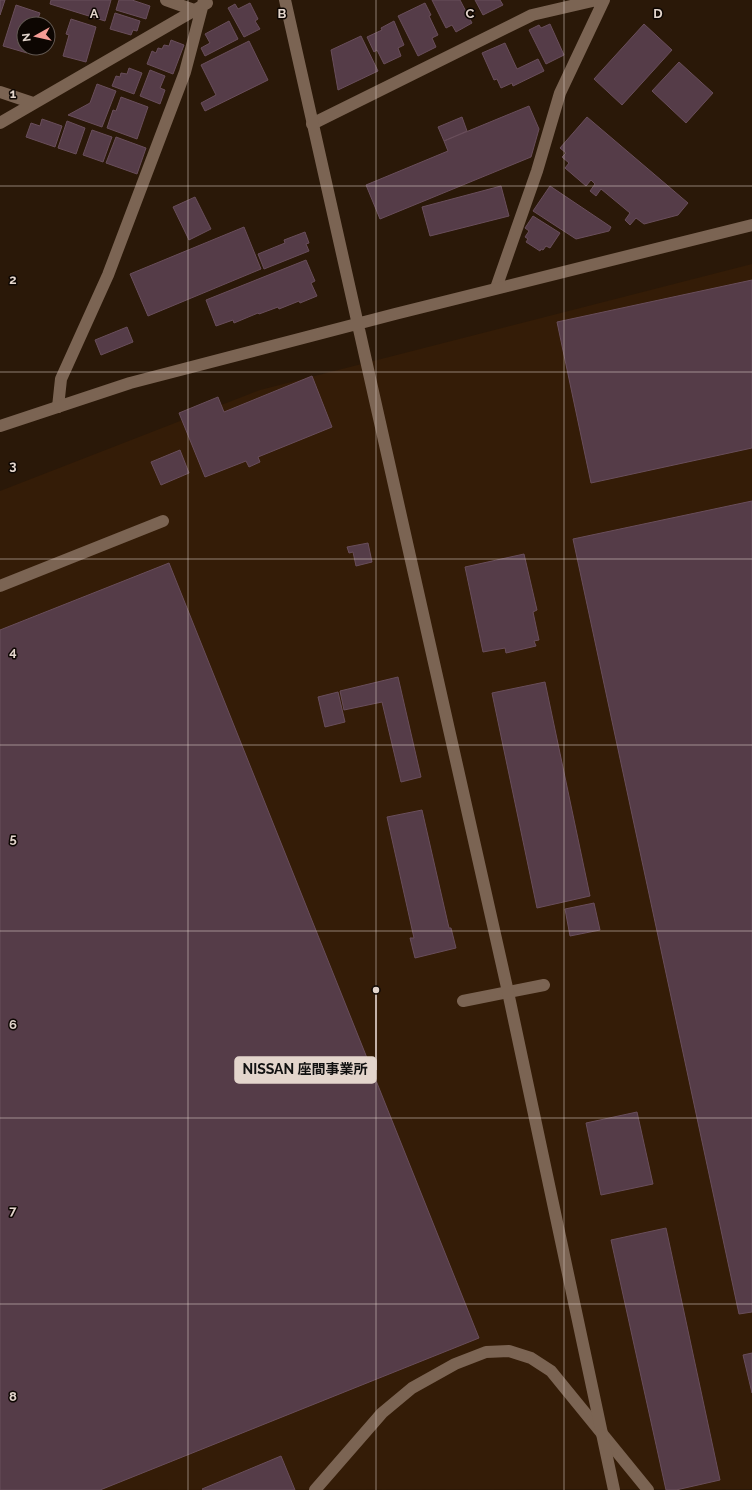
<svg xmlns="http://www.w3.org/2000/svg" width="752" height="1490" viewBox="0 0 752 1490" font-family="Raleway,'Noto Sans JP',sans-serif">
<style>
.built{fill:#341c07}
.building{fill:#553c48;stroke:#694e5b}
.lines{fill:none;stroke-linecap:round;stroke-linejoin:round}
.service{stroke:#7b6453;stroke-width:12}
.minor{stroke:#7b6453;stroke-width:12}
.tertiary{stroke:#7b6453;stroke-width:12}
.grid{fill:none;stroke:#e3d5cc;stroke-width:1;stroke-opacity:0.55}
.grid-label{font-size:13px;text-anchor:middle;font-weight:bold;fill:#e3d5cc;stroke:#0d0602;stroke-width:3;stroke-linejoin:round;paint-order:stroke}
.leader{fill:none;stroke:#e3d5cc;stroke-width:1.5}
.callout-dot{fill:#e3d5cc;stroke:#0d0602;stroke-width:1.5}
.callout{fill:#e3d5cc;stroke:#e3d5cc;stroke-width:1.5}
.callout-label{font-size:14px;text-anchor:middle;font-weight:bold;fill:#111}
</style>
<rect width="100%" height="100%" fill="#2a1808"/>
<path class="built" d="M752 264V1489L0 1490V491L260 390Z"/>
<path class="building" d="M0 0H5L0 15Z
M51 0H111L105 21 50 4Z
M119 0H132L150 6 146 19 116 10Z
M432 0H460L472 23 456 32 452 25 446 28Z
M475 0H500L503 5 483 15Z
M250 3 258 19 255 21 260 29 244 37 228 8 235 4 238 9Z
M425 3 431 15 429 16 438 35 432 38 436 47 418 56 398 16Z
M16 5 40 13 36 24H24V48H29L27 53 3 46Z
M115 13 140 21 137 31 133 30 131 35 110 29Z
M71 19 96 27 86 62 63 56 69 35 66 34Z
M229 21 238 39 205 56 201 48 210 43 205 34Z
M394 21 404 45 398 48 401 56 384 64 377 50 374 52 367 37 382 30 381 28Z
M550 24 564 55 546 64 529 30 539 25 541 28Z
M644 24 672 50 622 105 594 79Z
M361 36 378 71 338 90 331 50Z
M171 40 184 45 173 74 147 64 152 51 156 53 158 48 162 49 164 45 169 46Z
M249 41 268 80 205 111 201 103 216 95 201 65Z
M505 43 517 69 538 59 544 71 513 86 512 83 501 88 497 79 494 80 482 53Z
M679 62 713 93 686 123 652 91Z
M129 68 142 73 134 94 112 86 116 76 120 77 121 73 127 74Z
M150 70 165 76 160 88 165 90 160 104 140 96Z
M97 84 116 91 102 127 68 115 90 103Z
M121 97 148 107 137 139 107 128 113 110 116 111Z
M529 106 539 129 531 157 380 219 366 185 448 151 444 141Z
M462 117 467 131 444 141 438 127Z
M587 117 688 203 678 215 644 224 636 218 630 225 625 220 630 213 601 189 596 196 590 191 595 184 591 180 586 186 565 168 569 163 562 157 566 153 560 148Z
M42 119 62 126 55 147 26 137 31 123 40 126Z
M67 121 85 128 76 154 58 148Z
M92 130 112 137 103 162 83 155Z
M116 137 146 148 137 174 106 163Z
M501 186 509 216 430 236 422 207Z
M550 186 611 227 609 231 576 239 533 211Z
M195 197 211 229 189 240 173 207Z
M533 216 560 233 550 248 546 246 543 250 541 249 540 251 526 242 528 239 525 237 529 231 525 228Z
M244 227 261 269 148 316 130 274Z
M305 232 309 243 306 244 309 251 264 269 258 254 285 243 284 240Z
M306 260 315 281 311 283 317 296 300 303 299 301 279 309 278 307 259 314 258 313 234 323 233 320 216 326 206 300Z
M752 280V448L591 483 557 322Z
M127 327 133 342 101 355 95 340Z
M312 376 332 427 258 457 260 462 249 467 246 461 205 477 179 413 218 397 224 412Z
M180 450 189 473 161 485 151 462Z
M752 501V1312L739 1314 573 539Z
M368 543 372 562 356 566 353 552 349 553 347 547Z
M524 554 537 610 533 612 539 640 534 641 536 646 506 653 505 648 483 652 465 567Z
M169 563 479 1338 100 1490H0V630Z
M398 677 421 777 401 782 382 702 344 710 340 691Z
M545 682 590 896 537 908 492 693Z
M338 692 345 722 325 727 318 697Z
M422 810 449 928H451L456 948 415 958 410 938H414L387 817Z
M594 903 600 930 570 936 565 909Z
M637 1112 653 1184 601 1195 586 1123Z
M666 1228 720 1480 676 1490H666L611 1240Z
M752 1353V1393L743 1355Z
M281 1456 295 1490H203L202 1489Z"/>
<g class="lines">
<path class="service" d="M0 586 163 521
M463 1001 544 985
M315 1490 382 1413 412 1388 455 1364 486 1352 509 1351 531 1358 551 1371 648 1490"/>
<path class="minor" d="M166 0 194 10
M0 92 33 103
M0 123 207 3
M312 124 532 15 597 0
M496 288 537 171 560 93 604 0
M58 407 61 379 108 275 185 72 204 0"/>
<path class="tertiary" d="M285 0 508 992 614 1490
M0 426 130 383 395 314 752 225"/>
</g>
<path class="grid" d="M188 0V1490M376 0V1490M564 0V1490M0 186H752M0 372H752M0 559H752M0 745H752M0 931H752M0 1118H752M0 1304H752"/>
<g class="grid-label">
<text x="94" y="18">A</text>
<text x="282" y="18">B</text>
<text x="470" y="18">C</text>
<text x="658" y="18">D</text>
<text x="13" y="98">1</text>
<text x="13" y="284">2</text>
<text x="13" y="470">3</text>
<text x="13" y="656">4</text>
<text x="13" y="843">5</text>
<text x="13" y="1029">6</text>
<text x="13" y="1215">7</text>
<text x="13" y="1401">8</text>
</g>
<path class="leader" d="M376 990L376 1070"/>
<circle class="callout-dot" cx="376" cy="990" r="4"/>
<rect class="callout" x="235" y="1057" width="141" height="26" rx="4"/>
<g class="callout-label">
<text x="305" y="1074">NISSAN 座間事業所</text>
</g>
<g transform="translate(36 36) rotate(262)"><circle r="19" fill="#0d0602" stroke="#635953"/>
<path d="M0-3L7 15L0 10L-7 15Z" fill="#f59c95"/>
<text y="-6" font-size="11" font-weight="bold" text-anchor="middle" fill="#e3d5cc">N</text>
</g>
</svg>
